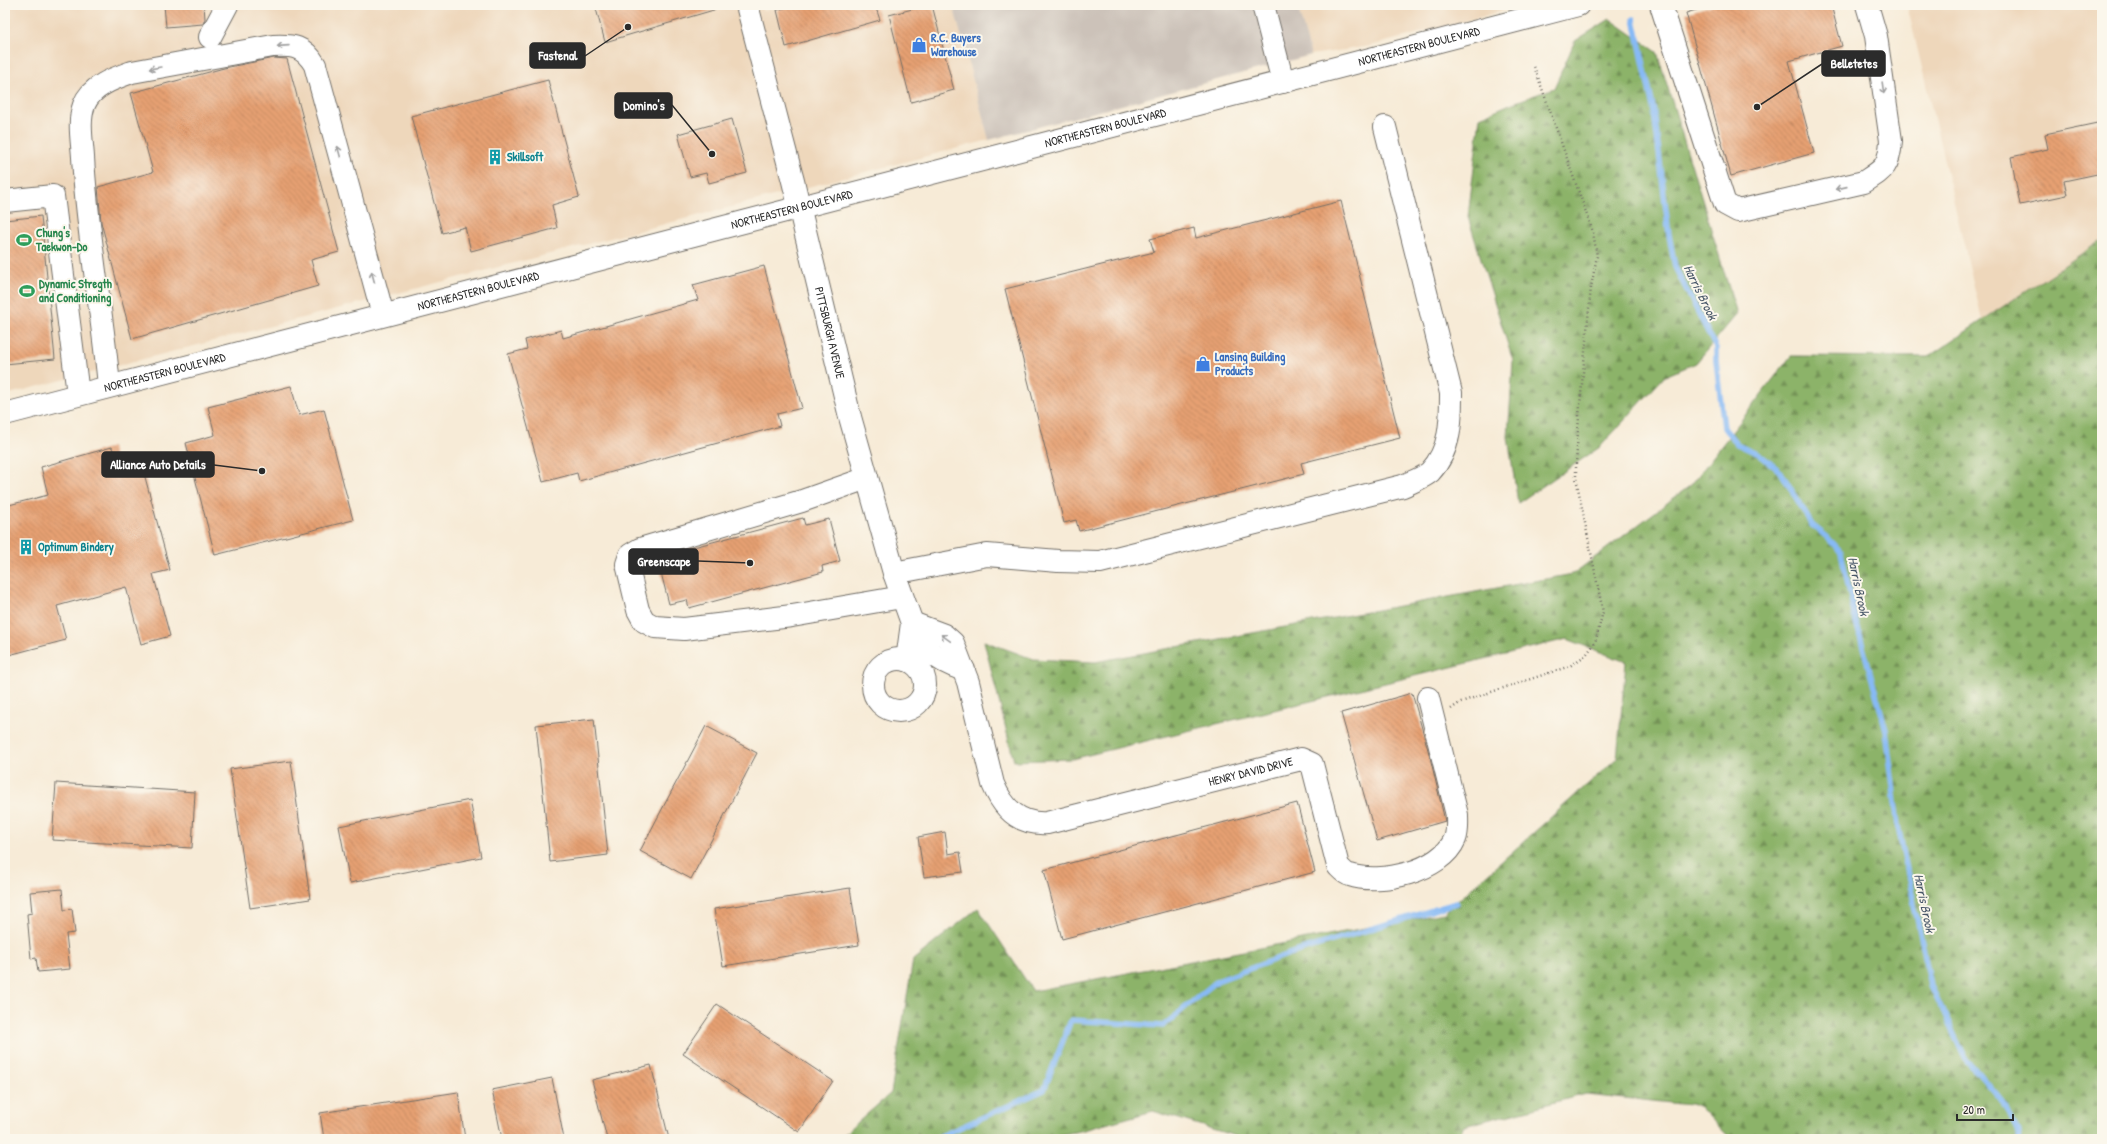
<svg xmlns="http://www.w3.org/2000/svg" width="2107" height="1144" viewBox="0 0 2107 1144" font-family="'Patrick Hand',sans-serif">
<style>
.built{fill:#eed7bb}
.industrial{fill:#ccc2b9}
.forest{fill:url(#forest-firs);stroke:#5c6f4a}
.lines{fill:none;stroke-linecap:round;stroke-linejoin:round}
.stream{stroke:#87baf5;stroke-width:5.5}
.building{fill:url(#building-back-hatch)}
.minor-casing{stroke:#726e67;stroke-width:24}
.path{stroke:#726e67;stroke-width:2.5;stroke-dasharray:1 3;stroke-linecap:butt}
.minor{stroke:#fff;stroke-width:22}
.oneway{stroke:#a0a0a0}
.labels{text-anchor:middle;stroke-width:4;stroke-linejoin:round;paint-order:stroke}
.shop-label{font-size:12px;font-weight:bold;fill:#366cbe;stroke:#fbf7ec;text-anchor:start}
.street-label{font-size:12px;fill:#2b2b2b;stroke:#fbf7ec}
.culture-label{font-size:12px;font-weight:bold;fill:#0d838f;stroke:#fbf7ec;text-anchor:start}
.leisure-label{font-size:12px;font-weight:bold;fill:#27864d;stroke:#fbf7ec;text-anchor:start}
.water-label{font-size:13px;font-style:italic;fill:#475668;stroke:#fbf7ec}
.leader{fill:none;stroke:#2b2b2b;stroke-width:1.5}
.callout-dot{fill:#2b2b2b;stroke:#fbf7ec;stroke-width:1.5}
.callout{fill:#2b2b2b;stroke:#2b2b2b;stroke-width:1.5}
.callout-label{font-size:13px;text-anchor:middle;font-weight:bold;fill:#fff}
</style>
<defs>
<pattern id="forest-firs" width="22" height="20" patternUnits="userSpaceOnUse"><rect width="22" height="20" fill="#8cb369"/><path d="M5 1l3.5 6h-7zM16 11l3.5 6h-7z" fill="#739257"/></pattern>
<pattern id="building-back-hatch" width="6" height="6" patternUnits="userSpaceOnUse"><rect width="6" height="6" fill="#e6a072"/><path d="M-1 5l2 2M0 0l6 6M5-1l2 2" fill="none" stroke="#bb835e"/></pattern>
</defs>
<rect width="100%" height="100%" fill="#fbf7ec"/>
<filter id="ink" filterUnits="userSpaceOnUse"><feTurbulence type="fractalNoise" baseFrequency=".025" numOctaves="2"/><feDisplacementMap in="SourceGraphic" scale="8" xChannelSelector="R" yChannelSelector="G"/><feConvolveMatrix kernelMatrix="1 2 1 2 8 2 1 2 1" color-interpolation-filters="sRGB"/></filter>
<filter id="wash" filterUnits="userSpaceOnUse"><feTurbulence type="fractalNoise" baseFrequency=".012" numOctaves="4" result="noise"/><feDisplacementMap in="SourceGraphic" scale="16" xChannelSelector="R" yChannelSelector="G"/><feGaussianBlur stdDeviation="0.9" result="paint"/><feColorMatrix in="noise" values="0 0 0 0 0 0 0 0 0 0 0 0 0 0 0 0 0 1.4 0 .05"/><feComposite in="paint" operator="in"/></filter>
<g filter="url(#wash)">
<rect width="100%" height="100%" fill="#f7ebd7"/>
<path class="built" d="M5 5H761L763 11 785 5H953L989 140 5 395Z
M1297 5H1527L1370 46 1311 55Z
M1907 5H2102V272L1988 345Z"/>
<path class="industrial" d="M953 5H1297L1311 55 989 140Z"/>
<path class="forest" d="M1610 19 1657 52 1737 314 1696 363 1665 376 1600 447 1518 503 1508 437 1513 361 1468 217 1480 117 1508 105 1554 88 1575 41Z
M2099 242 2102 246V1139H1731L1699 1106 1586 1094 1464 1126 1456 1139H1245L1153 1111 1080 1131 1037 1139H839L891 1093 913 960 978 908 1033 991 1444 913 1617 758 1626 662 1567 639 1072 759 1014 761 984 641 1033 659 1095 662 1573 574 1691 485 1791 356 1928 357Z"/>
<g class="lines">
<path class="stream" d="M1634 19 1654 112 1669 235 1675 267 1716 348V361L1724 428 1737 444 1759 454 1781 472 1812 525 1827 537 1841 552 1855 618 1886 730 1898 826 1931 986 1964 1056 2008 1109 2019 1132 2018 1139
M934 1139 1044 1090 1071 1020 1163 1026 1217 981 1289 954 1456 903"/>
</g>
<g id="blocks">
<path class="building" d="M164 5H204L205 19 203 24 166 27Z
M595 5H717V9L605 42Z
M795 5H875L880 20 786 47 777 10Z
M928 5H932L954 90 911 102 889 15Z
M1713 5H1831L1842 46 1789 61 1814 153 1731 176 1686 13Z
M274 58 287 59 339 252 311 260 318 286 132 339 101 222 98 187 153 172 131 93 224 68Z
M548 80 579 197 552 205 557 228 471 251 465 227 442 233 411 116Z
M732 119 747 173 709 183 706 173 690 177 678 134Z
M2102 122V173L2064 181 2067 195 2020 205 2011 157 2048 149 2045 134Z
M1341 201 1400 438 1301 463 1304 474 1079 531 1076 520 1064 523 1005 289 1154 252 1150 239 1194 228 1196 238Z
M41 216 55 359 5 364V220Z
M764 266 802 408 777 414 780 426 579 481 577 473 543 482 508 354 527 349 525 340 561 330 563 338 698 300 693 285Z
M291 386 299 415 324 409 353 520 215 555 186 443 215 435 208 407Z
M112 447 118 472 142 466 170 570 153 574 170 636 141 644 126 587 57 606 66 640 5 656V506L48 495 41 467Z
M803 518 805 525 829 519 840 561 822 566 823 572 689 608 687 600 669 604 659 565 678 560 675 552Z
M1412 693 1430 757 1445 821 1377 841 1341 713Z
M594 719 608 855 550 862 536 725Z
M706 726 757 753 691 879 640 851Z
M291 761 310 899 250 908 230 769Z
M56 783 195 792 192 848 52 840Z
M470 800 481 857 350 883 339 826Z
M1297 803 1315 872 1062 939 1044 870Z
M945 832 948 854 960 852 963 872 924 877 918 837Z
M850 888 859 945 723 966 714 909Z
M62 889 64 910 72 909 75 933 66 934 70 969 38 972 36 958 31 959 27 914 32 913 30 892Z
M717 1004 833 1081 799 1132 683 1054Z
M651 1065 669 1139H607L592 1080Z
M552 1078 564 1139H502L492 1090Z
M458 1092 465 1139H324L320 1113Z"/>
</g>
</g>
<g filter="url(#ink)">
<use href="#blocks" fill-opacity="0" stroke="#726e67" stroke-width="1"/>
<g class="lines">
<defs>
<g id="minor">
<path id="s1" d="M747 5 793 181 850 417 894 573 912 623 907 660"/>
<path d="M1263 5 1283 82"/>
<path d="M1661 5 1725 204 1738 211 1864 182C1884 169 1889 167 1891 141L1876 36 1867 5"/>
<path d="M210 37 227 5"/>
<path d="M5 201 53 196 78 394"/>
<path d="M109 386C102 309 87 233 83 157 82 141 78 121 84 105 91 86 115 78 132 72L273 46C293 45 304 46 315 65L383 315"/>
<path id="s2" d="M5 414 1578 5"/>
<path d="M867 478 802 501 640 549 630 555 627 564 638 610 644 621 655 627 684 629 792 616 902 597"/>
<path d="M894 573 987 555 1058 561 1100 562 1403 486C1411 482 1423 478 1430 472 1451 450 1451 421 1451 393L1385 127"/>
<path id="s3" d="M912 623 944 635 953 643 968 682 993 784C1003 808 1019 825 1047 823L1301 759 1312 764 1338 866C1341 869 1345 874 1350 875 1380 885 1441 872 1455 839 1458 831 1457 824 1457 815L1428 698"/>
<path d="M912 623C927 651 932 659 964 670"/>
<circle cx="899" cy="685" r="26"/>
</g>
</defs>
<use href="#minor" class="minor-casing"/>
<path class="path" d="M1451 709 1461 702 1570 666 1586 655 1595 643 1603 612 1576 478V464L1579 416 1591 287 1597 256 1593 232 1534 66"/>
<use href="#minor" class="minor"/>
</g>
<defs><path id="oneway-shaft" d="M-6 0H5M1.5-3L5.5 0L1.5 3" fill="none" stroke-width="1.6" stroke-linecap="round" stroke-linejoin="round"/></defs>
<g class="oneway">
<use href="#oneway-shaft" transform="translate(283 46) rotate(176)"/>
<use href="#oneway-shaft" transform="translate(155 68) rotate(170)"/>
<use href="#oneway-shaft" transform="translate(1883 88) rotate(82)"/>
<use href="#oneway-shaft" transform="translate(339 152) rotate(-105)"/>
<use href="#oneway-shaft" transform="translate(1841 188) rotate(167)"/>
<use href="#oneway-shaft" transform="translate(373 277) rotate(-105)"/>
<use href="#oneway-shaft" transform="translate(946 638) rotate(-144)"/>
</g>
</g>
<defs>
<symbol id="shop-bare" viewBox="-9 -9 18 18"><path d="M-5-2.5h2.3a2.7 3.5 0 0 1 5.4 0H5L5.5 6h-11ZM-1.5-2.5h3a1.5 2.3 0 0 0-3 0Z" fill="#3f7fe0" stroke="#fbf7ec" stroke-width="2.5" paint-order="stroke"/></symbol>
<symbol id="building-bare" viewBox="-9 -9 18 18"><path d="M-4-6H4V6H1V3H-1V6H-4ZM-2.5-4.3h1.7v1.8h-1.7ZM.8-4.3h1.7v1.8H.8ZM-2.5-1h1.7V.8h-1.7ZM.8-1h1.7V.8H.8Z" fill="#0f9aa8" stroke="#fbf7ec" stroke-width="2.5" paint-order="stroke"/></symbol>
<symbol id="stadium-bare" viewBox="-9 -9 18 18"><path d="M0-5a6.5 5 0 1 0 0 10a6.5 5 0 1 0 0-10ZM-3.5-1.8h7v3.6h-7Z" fill="#2e9e5b" stroke="#fbf7ec" stroke-width="2.5" paint-order="stroke"/></symbol>
</defs>
<g fill-rule="evenodd">
<use href="#shop-bare" x="908" y="34" width="22" height="22"/>
<use href="#building-bare" x="484" y="146" width="22" height="22"/>
<use href="#stadium-bare" x="13" y="229" width="22" height="22"/>
<use href="#stadium-bare" x="16" y="280" width="22" height="22"/>
<use href="#shop-bare" x="1192" y="353" width="22" height="22"/>
<use href="#building-bare" x="15" y="536" width="22" height="22"/>
</g>
<g class="labels">
<g class="shop-label">
<text x="931" y="42">R.C. Buyers<tspan x="931" dy="14">Warehouse</tspan></text>
<text x="1215" y="361">Lansing Building<tspan x="1215" dy="14">Products</tspan></text>
</g>
<g class="street-label">
<text dy="4" stroke="none"><textPath href="#s2" startOffset="1461">NORTHEASTERN BOULEVARD</textPath></text>
<text dy="4" stroke="none"><textPath href="#s2" startOffset="1137">NORTHEASTERN BOULEVARD</textPath></text>
<text dy="4" stroke="none"><textPath href="#s2" startOffset="813">NORTHEASTERN BOULEVARD</textPath></text>
<text dy="4" stroke="none"><textPath href="#s2" startOffset="489">NORTHEASTERN BOULEVARD</textPath></text>
<text dy="4" stroke="none"><textPath href="#s1" startOffset="338">PITTSBURGH AVENUE</textPath></text>
<text dy="4" stroke="none"><textPath href="#s2" startOffset="165">NORTHEASTERN BOULEVARD</textPath></text>
<text dy="4" stroke="none"><textPath href="#s3" startOffset="475">HENRY DAVID DRIVE</textPath></text>
</g>
<g class="culture-label">
<text x="507" y="161">Skillsoft</text>
<text x="38" y="551">Optimum Bindery</text>
</g>
<g class="leisure-label">
<text x="36" y="237">Chung's<tspan x="36" dy="14">Taekwon-Do</tspan></text>
<text x="39" y="288">Dynamic Stregth<tspan x="39" dy="14">and Conditioning</tspan></text>
</g>
<g class="water-label">
<text transform="translate(1701 292) rotate(64)" y="5">Harris Brook</text>
<text transform="translate(1859 586) rotate(78)" y="5">Harris Brook</text>
<text transform="translate(1925 903) rotate(78)" y="5">Harris Brook</text>
</g>
</g>
<path class="leader" d="M628 27L585 56M1757 107L1822 64M712 154L672 105M262 471L214 465M750 563L698 561"/>
<g class="callout-dot">
<circle cx="628" cy="27" r="4"/>
<circle cx="1757" cy="107" r="4"/>
<circle cx="712" cy="154" r="4"/>
<circle cx="262" cy="471" r="4"/>
<circle cx="750" cy="563" r="4"/>
</g>
<g class="callout">
<rect x="530" y="43" width="55" height="25" rx="4"/>
<rect x="1822" y="51" width="63" height="25" rx="4"/>
<rect x="615" y="93" width="57" height="25" rx="4"/>
<rect x="102" y="452" width="112" height="25" rx="4"/>
<rect x="629" y="549" width="69" height="25" rx="4"/>
</g>
<g class="callout-label">
<text x="558" y="60">Fastenal</text>
<text x="1854" y="68">Belletetes</text>
<text x="644" y="110">Domino's</text>
<text x="158" y="469">Alliance Auto Details</text>
<text x="664" y="566">Greenscape</text>
</g>
<rect width="2107" height="1144" fill="none" stroke="#fbf7ec" stroke-width="20"/>
<path d="M1957 1114v6h56v-6" fill="none" stroke="#2b2b2b" stroke-width="2"/>
<text x="1963" y="1114" font-size="12" fill="#2b2b2b" stroke="#fbf7ec" stroke-width="3" paint-order="stroke">20 m</text>
</svg>
